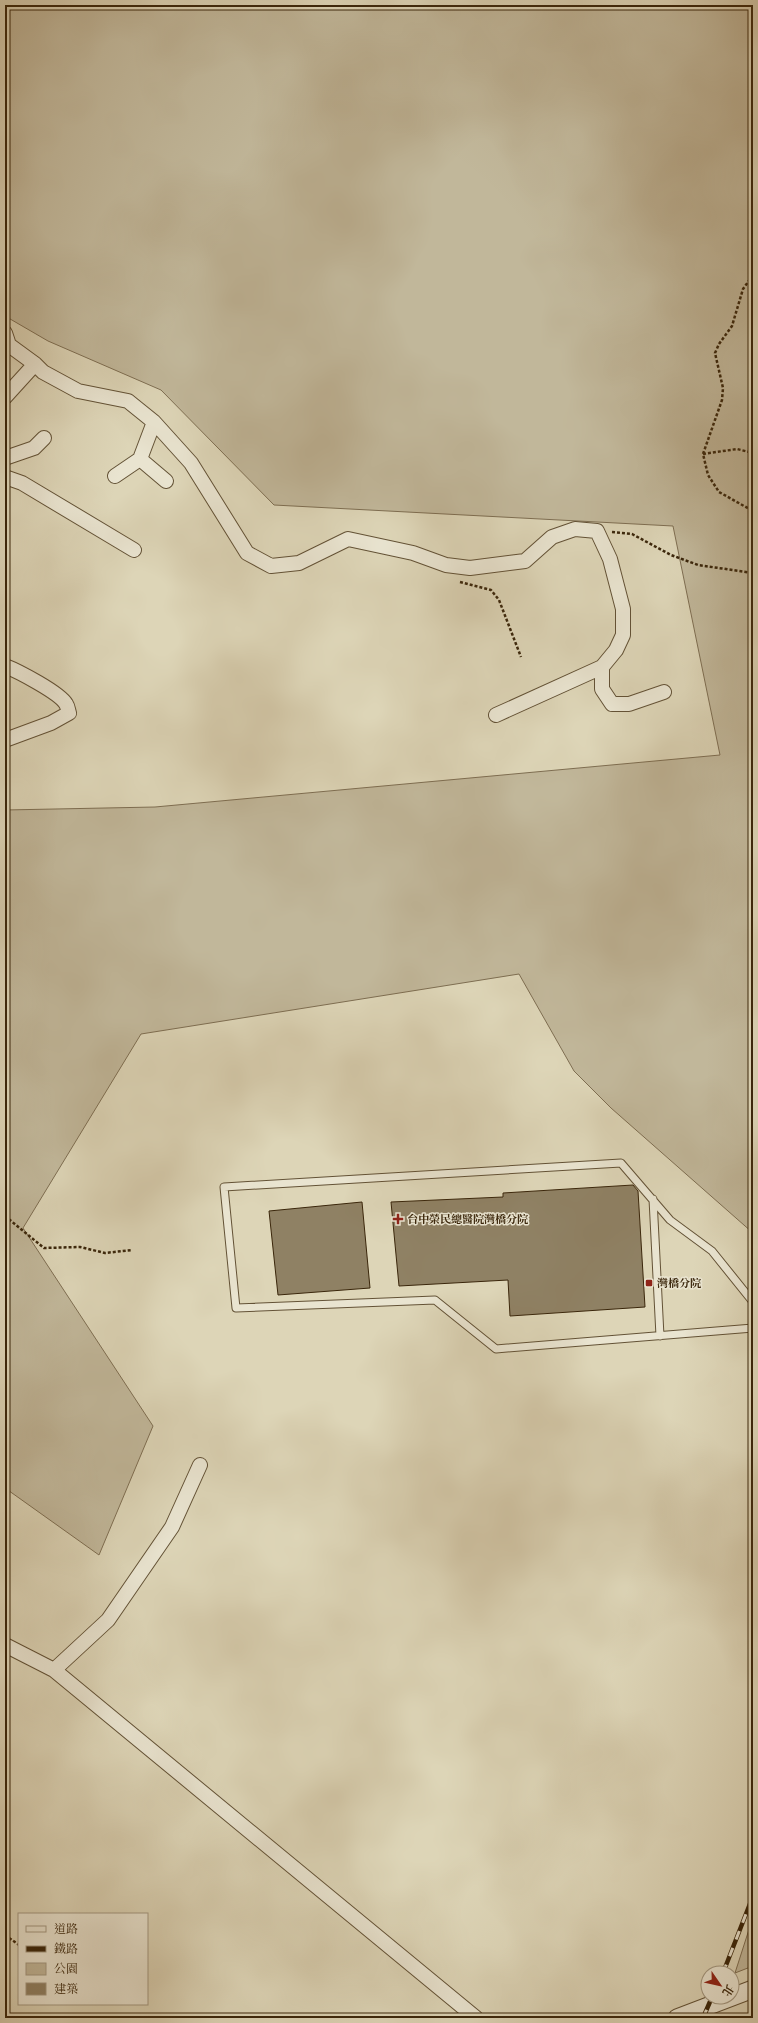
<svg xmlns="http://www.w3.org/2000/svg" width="758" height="2023" viewBox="0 0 758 2023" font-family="Alegreya,'Noto Serif TC',serif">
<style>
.green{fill:#c1b79a;stroke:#7e6e52}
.building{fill:#8f8164;stroke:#3a260b}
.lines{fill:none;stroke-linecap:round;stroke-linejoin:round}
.service-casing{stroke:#635236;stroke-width:9}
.minor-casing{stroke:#635236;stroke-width:16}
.tertiary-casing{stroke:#635236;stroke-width:19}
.path{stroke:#3a260b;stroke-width:2.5;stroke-dasharray:3 2;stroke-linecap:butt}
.service{stroke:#e9e4d0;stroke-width:7}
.minor{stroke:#e9e4d0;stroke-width:14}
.tertiary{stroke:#e9e4d0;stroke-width:17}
.rail-casing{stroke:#3a260b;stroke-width:4.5}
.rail{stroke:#e9e4d0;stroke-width:3;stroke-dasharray:9;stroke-linecap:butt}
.poi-dot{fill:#8f2418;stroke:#e9e4d0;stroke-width:1.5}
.labels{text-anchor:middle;stroke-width:3;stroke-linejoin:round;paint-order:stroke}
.poi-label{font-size:11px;font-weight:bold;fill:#3a260b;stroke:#e9e4d0;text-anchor:start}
</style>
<rect width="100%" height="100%" fill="#ddd5b7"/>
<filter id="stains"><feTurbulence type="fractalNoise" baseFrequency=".005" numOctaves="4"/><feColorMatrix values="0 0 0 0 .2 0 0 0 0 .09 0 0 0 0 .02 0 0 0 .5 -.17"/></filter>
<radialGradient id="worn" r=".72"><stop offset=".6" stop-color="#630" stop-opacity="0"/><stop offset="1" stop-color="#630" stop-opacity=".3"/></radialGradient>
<path class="green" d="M5 5H753V1233L611 1108 574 1071 519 974 141 1034 23 1228 153 1426 99 1555 5 1488V810L155 807 720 755 673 526 274 505 161 390 48 341 5 316Z
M753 1917V1966L735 1973Z"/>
<path class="building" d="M633 1185 638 1191 645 1307 510 1316 508 1280 399 1286 391 1202 503 1197V1193Z
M362 1202 370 1288 278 1295 269 1211Z"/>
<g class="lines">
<defs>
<path id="service" d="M653 1199 660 1336
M753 1302 712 1251 670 1220 621 1163 224 1187 236 1308 435 1300 496 1349 753 1328"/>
<path id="minor" d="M5 333 9 345 35 364 43 372 78 391 128 401 154 422 191 463 247 553 271 566 299 563 348 539 413 553 446 565 470 568 525 561 552 537 575 529 597 531 610 559 623 609V635L616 650 602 667 496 715
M5 397 35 364
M154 422 140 459 166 481
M5 458 34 448 44 438
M115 476 140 459
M5 477 22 483 134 550
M5 666C18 671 60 693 66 704 68 707 68 710 69 713L51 723 5 740
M602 667V689L612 704H629L664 692
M5 1645 54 1670 476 2018
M54 1670 108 1620 172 1527 200 1465"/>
<path id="tertiary" d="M677 2018 753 1989"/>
</defs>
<use href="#service" class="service-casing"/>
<use href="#minor" class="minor-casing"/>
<use href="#tertiary" class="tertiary-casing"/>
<path class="path" d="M753 275 743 289 732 326 719 344 715 353 723 388 722 400 703 454 708 475 719 492 753 511
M703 454 737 449 753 453
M612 532 632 534 671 555 698 565 753 573
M460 582 491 590 499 600 521 657
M5 1216 44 1248 80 1247 105 1253 132 1250
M5 1935 19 1945"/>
<use href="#service" class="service"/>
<use href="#minor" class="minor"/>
<use href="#tertiary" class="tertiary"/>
<defs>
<path id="rail" d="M723 1973 753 1896
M703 2018 712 1997"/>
</defs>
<use href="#rail" class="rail-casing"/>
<use href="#rail" class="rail"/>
</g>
<g class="poi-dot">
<path d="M396 1213h4v4h4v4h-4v4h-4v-4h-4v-4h4z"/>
<rect x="645" y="1279" width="8" height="8" rx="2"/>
</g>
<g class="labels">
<g class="poi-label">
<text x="407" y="1223">台中榮民總醫院灣橋分院</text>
<text x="657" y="1287">灣橋分院</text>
</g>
</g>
<rect width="758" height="2023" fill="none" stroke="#ddd5b7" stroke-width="20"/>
<rect x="6" y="6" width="746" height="2011" fill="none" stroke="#3a260b" stroke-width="2"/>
<rect x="10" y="10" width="738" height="2003" fill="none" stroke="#3a260b"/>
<rect x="18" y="1913" width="130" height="92" fill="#e9e4d0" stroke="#a39881"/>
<rect x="26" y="1926" width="20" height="6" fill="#e9e4d0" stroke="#a39881"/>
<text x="54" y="1933" font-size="12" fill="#3a260b">道路</text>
<rect x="26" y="1946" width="20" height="6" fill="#3a260b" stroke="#a39881"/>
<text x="54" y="1953" font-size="12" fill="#3a260b">鐵路</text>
<rect x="26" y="1963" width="20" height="12" fill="#c1b79a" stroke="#a39881"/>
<text x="54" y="1973" font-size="12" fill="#3a260b">公園</text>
<rect x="26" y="1983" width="20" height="12" fill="#8f8164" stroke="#a39881"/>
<text x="54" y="1993" font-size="12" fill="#3a260b">建築</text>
<g transform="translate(720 1985) rotate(124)"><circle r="19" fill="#e9e4d0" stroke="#a39881"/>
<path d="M0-3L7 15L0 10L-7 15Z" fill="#8f2418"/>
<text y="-6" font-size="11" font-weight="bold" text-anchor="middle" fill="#3a260b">北</text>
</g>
<rect width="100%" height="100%" filter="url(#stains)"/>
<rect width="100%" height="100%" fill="url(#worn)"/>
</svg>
